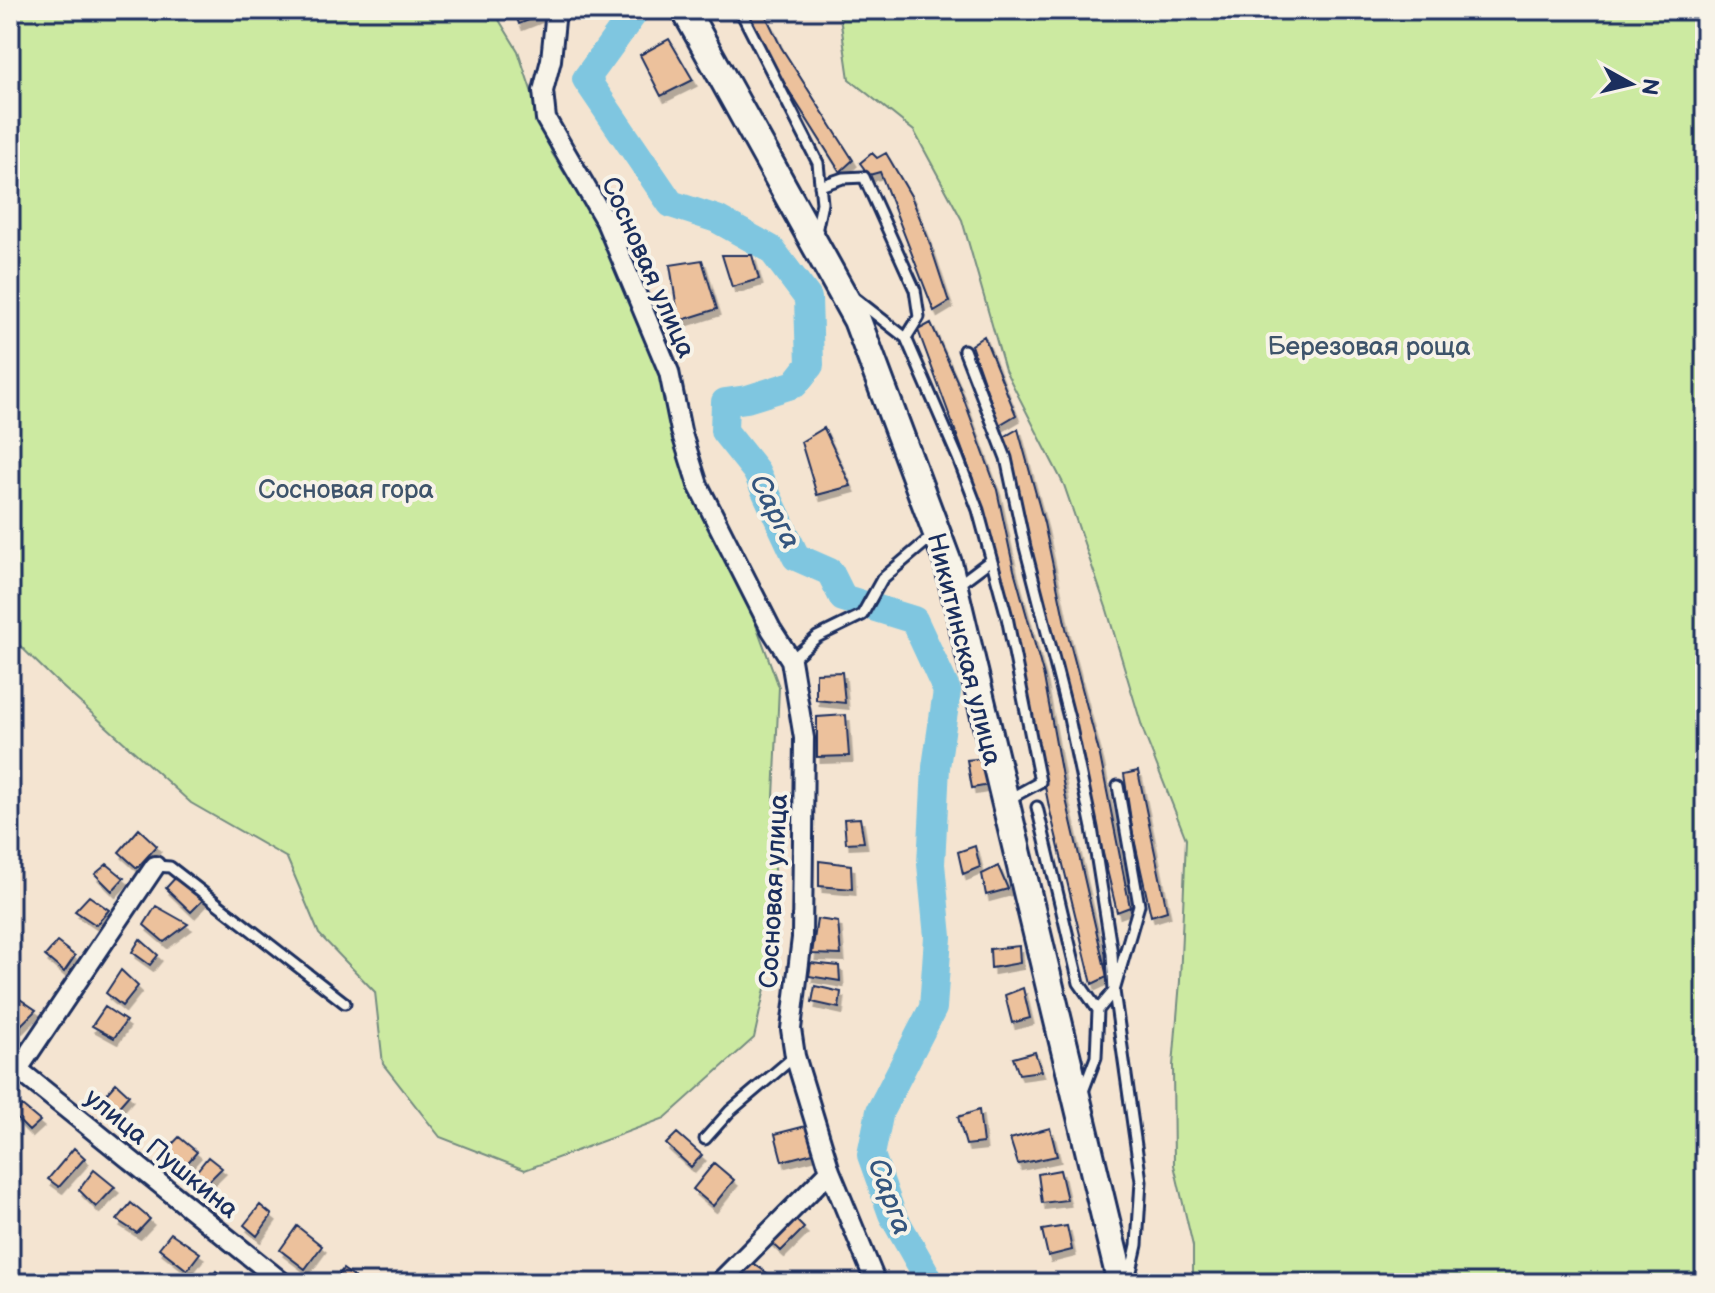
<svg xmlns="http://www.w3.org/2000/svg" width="1715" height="1293" viewBox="0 0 1715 1293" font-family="'Balsamiq Sans',sans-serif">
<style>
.green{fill:#cceaa1;stroke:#748c80;stroke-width:2}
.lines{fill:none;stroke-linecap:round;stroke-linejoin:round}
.river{stroke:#7fc6e0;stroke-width:28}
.building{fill:#ecc19c;stroke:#1b2f5e;stroke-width:2;filter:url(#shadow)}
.lane-casing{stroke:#1b2f5e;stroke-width:15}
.street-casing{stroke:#1b2f5e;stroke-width:24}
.secondary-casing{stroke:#1b2f5e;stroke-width:32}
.lane{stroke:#f7f3e8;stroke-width:9}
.street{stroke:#f7f3e8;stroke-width:18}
.secondary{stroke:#f7f3e8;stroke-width:26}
.labels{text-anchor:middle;stroke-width:8;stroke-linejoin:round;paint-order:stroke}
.street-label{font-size:26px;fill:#1b2f5e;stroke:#f7f3e8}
.park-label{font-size:26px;fill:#3e546b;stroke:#f7f3e8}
.water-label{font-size:28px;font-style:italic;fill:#34557e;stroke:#f7f3e8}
</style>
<defs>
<filter id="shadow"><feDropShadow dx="3.5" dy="6" stdDeviation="0" flood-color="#0004"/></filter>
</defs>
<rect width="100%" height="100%" fill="#f4e4d1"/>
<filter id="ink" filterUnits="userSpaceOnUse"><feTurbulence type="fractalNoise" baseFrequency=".0125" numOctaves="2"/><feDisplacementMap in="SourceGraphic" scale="16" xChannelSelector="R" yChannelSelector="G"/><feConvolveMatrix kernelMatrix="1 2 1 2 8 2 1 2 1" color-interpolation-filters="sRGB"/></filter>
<g filter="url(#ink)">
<path class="green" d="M10 10H493L518 51 552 153 604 237 663 373 779 687 774 797V948L754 1038 665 1118 525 1170 440 1137 383 1064 375 992 319 934 287 858 191 803 55 680 10 636Z
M839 10H1705V1283H1193V1246L1174 1165 1173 1066 1180 981 1186 839 1144 733 1107 610 1064 485 1005 370 962 220 914 131 849 79Z"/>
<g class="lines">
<path class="river" d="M636 10 586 79 671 204 717 219 771 249 808 298 810 365 795 384 747 399 725 402 724 431 756 471 796 557 830 572 843 598 914 620 947 691 936 767 931 864 938 937 933 1008 880 1111 871 1155 892 1214 931 1283"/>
</g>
<path class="building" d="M514 10H542L544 14 519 24Z
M745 10H763L781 47 853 160 840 172 769 59Z
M669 39 693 80 661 96 640 55Z
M872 153 877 158 886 153 911 196 928 238 949 302 934 311 880 172 869 175 860 163Z
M722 255H752L759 279 732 287Z
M702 260 717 309 679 321 670 265Z
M931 323 958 383 997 490 1014 570 1044 677 1066 799 1107 977 1092 984 1049 807 1011 615 973 479 918 330Z
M984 336 1016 415 999 425 971 345Z
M824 428 851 486 817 495 801 442Z
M1018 429 1044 523 1066 628 1100 756 1130 907 1117 912 1004 437Z
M842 672 845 703 816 700V673Z
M846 715 849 756 817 757V717Z
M986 758 990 785 972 788 967 760Z
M1138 771 1167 911 1151 916 1133 834 1124 774Z
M860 818 864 842 846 843 844 819Z
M139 829 157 846 137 868 119 852Z
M975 846 980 867 963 874 958 852Z
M819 861 851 865 852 889 819 886Z
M107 864 124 878 112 891 95 874Z
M998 866 1008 889 986 895 982 874Z
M176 877 206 897 191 912 166 888Z
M89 896 109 910 96 925 75 911Z
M156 906 188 924 164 942 144 925Z
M817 919 838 922 841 955 812 954Z
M140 939 158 955 150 965 132 952Z
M57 942 75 956 64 972 45 956Z
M1019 946 1020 963 991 968 990 949Z
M811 963 839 966 840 981 809 976Z
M121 970 138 986 122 1006 106 993Z
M815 986 841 992 839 1008 812 1002Z
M1023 988 1030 1018 1012 1023 1005 995Z
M11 993 36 1010 19 1027 10 1020Z
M105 1007 126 1021 114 1038 92 1026Z
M1035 1052 1041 1071 1019 1074 1013 1058Z
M116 1083 129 1095 115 1111 102 1099Z
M22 1106 40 1121 29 1131 14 1116Z
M979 1110 983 1143 966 1145 958 1117Z
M806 1126 813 1153 782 1161 775 1134Z
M1050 1128 1057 1156 1018 1164 1010 1139Z
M677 1133 702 1155 691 1167 666 1144Z
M179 1137 197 1152 183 1168 165 1152Z
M74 1148 85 1158 59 1187 48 1179Z
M208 1157 222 1168 208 1182 196 1172Z
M714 1163 734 1180 713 1206 693 1189Z
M94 1170 115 1187 96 1207 79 1190Z
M1060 1170 1067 1200 1042 1203 1038 1174Z
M131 1203 150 1219 137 1233 117 1220Z
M260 1205 272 1215 257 1236 244 1225Z
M792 1216 804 1228 781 1251 769 1240Z
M297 1226 322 1246 305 1269 280 1250Z
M1067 1226 1072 1250 1048 1256 1042 1230Z
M171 1233 200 1253 187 1270 159 1248Z
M751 1262 770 1275 764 1283H736Z
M343 1269 362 1283H333Z
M216 1271 231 1283H208Z"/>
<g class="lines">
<defs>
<path id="lane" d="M740 10 818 163 822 203 816 232
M820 186 843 178 864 177 915 290 919 317 906 338
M856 299 906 338 958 458 978 510 1007 617 1040 782 1009 799
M964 350 1006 458 1025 547 1069 718 1092 828 1112 954 1114 991 1141 1181 1137 1245 1129 1280
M955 587 991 560
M791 660 817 637 862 615 882 579 936 533
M1037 807 1079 983 1098 1010 1096 1057 1082 1094
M155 866 170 867 345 1003
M1098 1010 1114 991 1139 905 1118 786
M705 1139 730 1111 795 1056"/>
<path id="street" d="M556 10 551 60 543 91 546 119 606 222 669 372 681 431 698 485 771 629 791 660 804 738 802 938 791 1029 795 1056 830 1171 876 1283
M10 1063 283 1283
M10 1081 155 866
M719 1283 830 1171"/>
<path id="secondary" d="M685 10 857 320 948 563 1121 1283"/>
</defs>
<use href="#lane" class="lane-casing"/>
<use href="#street" class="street-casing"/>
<use href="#secondary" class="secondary-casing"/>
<use href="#lane" class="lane"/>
<use href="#street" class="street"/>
<use href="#secondary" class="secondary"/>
</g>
</g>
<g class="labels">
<g class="street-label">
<text transform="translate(649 267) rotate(66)" y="9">Сосновая улица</text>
<text transform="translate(965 649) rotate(76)" y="9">Никитинская улица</text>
<text transform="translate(773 891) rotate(-87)" y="9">Сосновая улица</text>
<text transform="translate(162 1153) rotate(39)" y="9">улица Пушкина</text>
</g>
<g class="park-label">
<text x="1369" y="355">Березовая роща</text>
<text x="346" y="498">Сосновая гора</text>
</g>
<g class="water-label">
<text transform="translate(776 511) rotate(63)" y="10">Сарга</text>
<text transform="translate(891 1196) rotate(70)" y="10">Сарга</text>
</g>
</g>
<rect width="1715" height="1293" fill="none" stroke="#f7f3e8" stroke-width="40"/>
<rect x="20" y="20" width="1675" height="1253" fill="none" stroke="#1b2f5e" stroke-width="3" filter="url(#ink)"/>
<g transform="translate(1631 84) rotate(98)" stroke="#f7f3e8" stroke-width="6" paint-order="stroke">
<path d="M0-6L14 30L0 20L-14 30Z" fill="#1b2f5e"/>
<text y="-12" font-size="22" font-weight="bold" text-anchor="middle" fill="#1b2f5e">N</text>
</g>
</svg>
